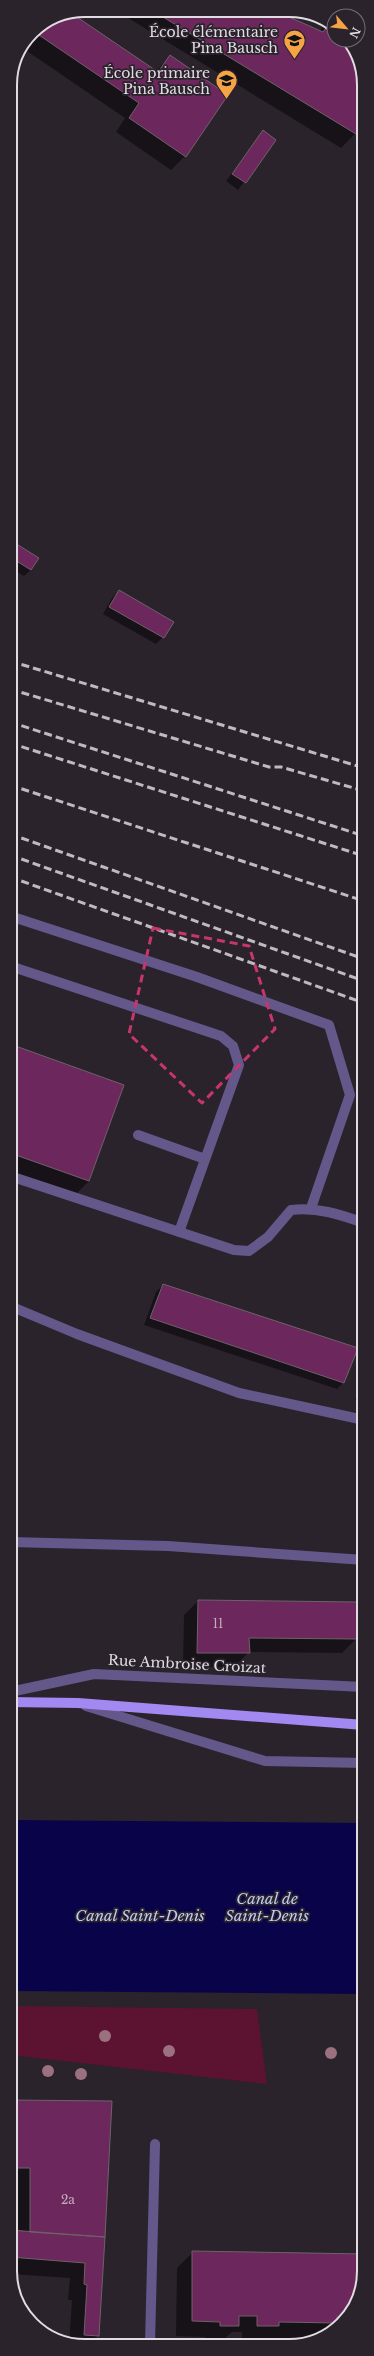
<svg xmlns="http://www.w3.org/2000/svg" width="374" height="2356" viewBox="0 0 374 2356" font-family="'Libre Baskerville',serif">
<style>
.green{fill:#5c1231}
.water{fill:#090449}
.shadow{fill:#0007}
.building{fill:#6c285c;stroke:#6d6269}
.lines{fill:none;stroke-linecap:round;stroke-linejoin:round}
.minor{stroke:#64588b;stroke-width:10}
.major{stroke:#a288f1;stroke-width:10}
.rail{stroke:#bebac0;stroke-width:3;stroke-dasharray:8 4;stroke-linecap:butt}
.tree{fill:#9b7180}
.marked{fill:none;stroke:#c6356f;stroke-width:3;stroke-dasharray:8 5;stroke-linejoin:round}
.labels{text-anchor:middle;stroke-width:3.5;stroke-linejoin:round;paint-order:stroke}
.number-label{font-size:12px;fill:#c3afc0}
.poi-label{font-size:14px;fill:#e0dce2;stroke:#2a232c;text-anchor:end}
.street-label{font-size:14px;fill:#e0dce2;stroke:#2a232c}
.water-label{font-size:15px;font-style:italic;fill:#c0ccf5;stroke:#2a232c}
.rim{fill:none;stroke:#e0dce2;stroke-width:2}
</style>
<rect width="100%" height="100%" fill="#2a232c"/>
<path class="green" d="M10 2006 257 2009 267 2084 10 2055Z"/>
<path class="water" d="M10 1820 362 1823 364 1824V1994L10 1991Z"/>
<path class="shadow" d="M115 10 276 12 320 31 325 23 334 29V40H347L364 80V119L355 134 341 148Z
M70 13 155 72 170 56 185 156 171 170 116 132 125 118 24 49 32 32 57 16Z
M263 131 275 140 238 190 226 181Z
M10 542 31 570 24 576 10 568Z
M119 591 163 637 156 644 103 614 112 598Z
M10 1046 89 1181 73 1197 10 1174Z
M163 1285 344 1382 337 1389 144 1325 156 1292Z
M364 1375V1403L355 1400Z
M198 1601 356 1639 342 1653 249 1652 234 1667H183L184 1615Z
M10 2101 111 2102 98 2335 90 2344H69L72 2300H68L70 2278 10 2274V2231L14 2232V2183H10Z
M193 2252 364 2255V2271L345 2321 320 2338H266L262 2341H242V2332H232L222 2341H205V2337L176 2336 177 2268Z"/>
<path class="building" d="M153 11 278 12 323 32 328 25 334 29V40H347L364 80V121L356 134Z
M71 13 158 72 170 55 228 95 186 157 129 118 139 103 33 31 57 16Z
M263 130 276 140 246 183 232 174Z
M10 540 39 558 31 570 10 557Z
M119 590 174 622 164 638 109 607Z
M10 1044 124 1085 89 1181 10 1153Z
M163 1284 358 1348 344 1383 150 1318Z
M198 1600 357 1602V1639L249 1638 250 1653H197Z
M10 2100 112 2101 105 2237 30 2232V2168H10Z
M10 2230 105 2237 99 2336 84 2335 87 2285 84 2284 85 2263 10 2257Z
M192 2251 364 2254V2271L347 2317H337V2323L279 2322V2326H257V2316H239V2326H220V2322L192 2321Z"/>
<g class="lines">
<path class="minor" d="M10 916 197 977 329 1025 350 1095 311 1208
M10 966 221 1036 233 1046 239 1065 179 1232
M138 1135 205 1159
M10 1176 234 1250 249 1251 268 1237 291 1210C317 1207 339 1214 364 1223
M10 1306 77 1334 239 1393 364 1420
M10 1542 168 1546 364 1560
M10 1692 94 1674 364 1687
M86 1706 265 1761 364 1763
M150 2344 155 2144"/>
<path class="major" d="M10 1702 78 1703 364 1725"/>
<path class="rail" d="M10 661 364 768
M10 689 269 767H281L364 791
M10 722 364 836
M10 743 364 856
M10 785 364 901
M10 834 364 959
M10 855 364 981
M10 877 364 1003"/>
</g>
<g class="tree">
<circle cx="105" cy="2036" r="6"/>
<circle cx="169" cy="2051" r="6"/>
<circle cx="331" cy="2053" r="6"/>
<circle cx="48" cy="2071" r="6"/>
<circle cx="81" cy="2074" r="6"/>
</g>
<path class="marked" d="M153 928 249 946 275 1029 202 1103 129 1034Z"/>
<defs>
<symbol id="school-pin" viewBox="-11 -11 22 30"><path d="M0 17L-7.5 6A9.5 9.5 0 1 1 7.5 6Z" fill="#f5a345" stroke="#2a232c"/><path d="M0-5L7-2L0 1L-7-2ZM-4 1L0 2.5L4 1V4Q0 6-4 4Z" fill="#111"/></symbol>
</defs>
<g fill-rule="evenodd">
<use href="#school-pin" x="282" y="28" width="25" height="34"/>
<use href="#school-pin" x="214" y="68" width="25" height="34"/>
</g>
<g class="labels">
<g class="number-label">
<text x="218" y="1628">11</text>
<text x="68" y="2204">2a</text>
</g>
<g class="poi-label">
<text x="278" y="37">École élémentaire<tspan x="278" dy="16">Pina Bausch</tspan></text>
<text x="210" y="78">École primaire<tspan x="210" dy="16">Pina Bausch</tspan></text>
</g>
<g class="street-label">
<text transform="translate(187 1664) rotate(3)" y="5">Rue Ambroise Croizat</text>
</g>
<g class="water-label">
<text x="267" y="1904">Canal de<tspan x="267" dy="17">Saint-Denis</tspan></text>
<text x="140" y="1921">Canal Saint-Denis</text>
</g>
</g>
<path d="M0 0H374V2356H0ZM85 17H289A68 68 0 0 1 357 85V2271A68 68 0 0 1 289 2339H85A68 68 0 0 1 17 2271V85A68 68 0 0 1 85 17Z" fill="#2a232c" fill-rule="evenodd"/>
<path class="rim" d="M85 17H289A68 68 0 0 1 357 85V2271A68 68 0 0 1 289 2339H85A68 68 0 0 1 17 2271V85A68 68 0 0 1 85 17Z"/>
<g transform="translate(346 28) rotate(118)"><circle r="19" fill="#2a232c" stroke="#736d75"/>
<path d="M0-3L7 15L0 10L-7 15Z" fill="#f5a345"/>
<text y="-6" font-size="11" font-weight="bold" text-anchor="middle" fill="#e0dce2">N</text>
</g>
</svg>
